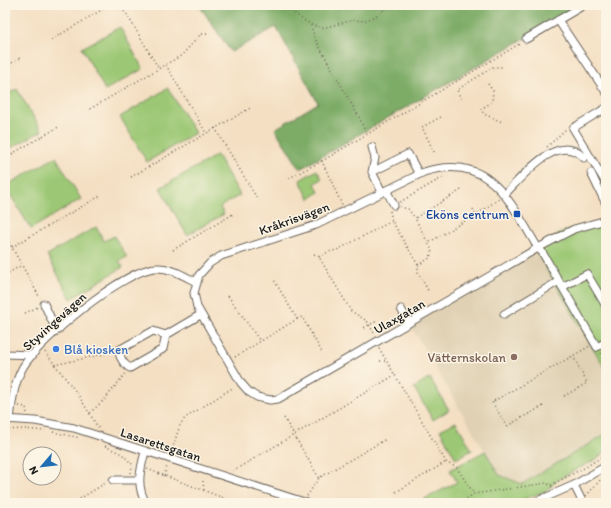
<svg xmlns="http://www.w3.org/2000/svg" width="611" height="508" viewBox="0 0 611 508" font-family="Itim,sans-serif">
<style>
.built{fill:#e0d1b4}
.green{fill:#9cc875;stroke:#5c7248}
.forest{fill:#7dac66;stroke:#4c6441}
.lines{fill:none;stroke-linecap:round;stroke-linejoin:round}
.minor-casing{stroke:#686056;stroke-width:9}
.path{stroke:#686056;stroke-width:1.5;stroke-dasharray:1 3;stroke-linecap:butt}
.minor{stroke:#fff;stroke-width:7}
.transit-dot{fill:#1a4fb4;stroke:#fcf5e5;stroke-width:1.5}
.shop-dot{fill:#3f7fe0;stroke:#fcf5e5;stroke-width:1.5}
.education-dot{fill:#8d6e63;stroke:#fcf5e5;stroke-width:1.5}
.labels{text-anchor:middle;stroke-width:3;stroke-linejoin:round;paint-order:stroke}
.transit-label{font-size:13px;fill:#164399;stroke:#fcf5e5;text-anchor:end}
.street-label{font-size:13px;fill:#1c1c1c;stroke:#fcf5e5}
.shop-label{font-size:13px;fill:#366cbe;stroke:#fcf5e5;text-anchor:start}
.education-label{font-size:13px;fill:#785e54;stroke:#fcf5e5;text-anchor:end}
</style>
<rect width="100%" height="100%" fill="#fcf5e5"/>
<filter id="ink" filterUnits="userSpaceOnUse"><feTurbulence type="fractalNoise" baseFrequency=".025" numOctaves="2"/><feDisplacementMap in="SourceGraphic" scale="8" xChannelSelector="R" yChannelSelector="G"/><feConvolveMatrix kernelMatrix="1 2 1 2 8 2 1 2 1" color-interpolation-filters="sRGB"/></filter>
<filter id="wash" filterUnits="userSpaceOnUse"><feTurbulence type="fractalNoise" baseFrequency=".012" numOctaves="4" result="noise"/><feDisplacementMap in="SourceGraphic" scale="16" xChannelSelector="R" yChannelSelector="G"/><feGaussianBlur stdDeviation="0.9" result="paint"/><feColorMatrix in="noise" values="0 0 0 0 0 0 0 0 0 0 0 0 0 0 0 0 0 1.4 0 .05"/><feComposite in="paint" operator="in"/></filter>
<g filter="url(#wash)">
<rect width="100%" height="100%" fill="#f4dfc2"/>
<path class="built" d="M535 249 606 370V434L522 484 499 475 409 323Z"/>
<path class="green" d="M120 27 143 69 105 90 82 48Z
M168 88 195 133 147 162 120 117Z
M17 89 42 131 5 151V95Z
M217 155 240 195 220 207 224 214 187 235 160 188Z
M56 157 81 199 31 229 5 186Z
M317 170 322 179 315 183 319 192 309 199 300 180Z
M606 221V370L535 249 565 231Z
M96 227 104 241 114 236 127 257 119 261 123 267 71 299 47 255Z
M430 378 449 410 433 420 414 388Z
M456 422 472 450 456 459 440 430Z
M606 434V451L595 460 559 479 546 491 513 503H417L457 482 450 470 485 451 499 475 522 484Z"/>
<path class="forest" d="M199 5H582L300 169 275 129 318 103 276 27 231 52Z"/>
</g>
<g filter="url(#ink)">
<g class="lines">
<defs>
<path id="minor" d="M558 20 606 92
M526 39 584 5
M606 108 573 128 606 183
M372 147 375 158 372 172 382 192
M372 172 408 154 419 174
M591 173 606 204
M386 190 394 205
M505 194C523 176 559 130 584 158
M606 220 574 229 538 248 278 399 270 400 257 397 249 392 241 383 197 307 194 293 199 275 210 263 221 256 316 225 424 172C490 152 510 202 538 248L542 252 597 347 606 342
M562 287 587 274 606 306
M44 304 53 323 59 329
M401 309 409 323
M504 314 559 281
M166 335 163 349 130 368C124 365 119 357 119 350L153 331 166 335 200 315
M5 354 33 355
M5 419 35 421 74 428 307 503
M10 420C12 401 14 383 23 367 39 340 125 269 156 268 170 267 184 276 196 282
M145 452C140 470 136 487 146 503
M113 480H139
M574 485 583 503
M533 503 574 485 606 466"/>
</defs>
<use href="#minor" class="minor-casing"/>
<path class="path" d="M268 5 291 11 311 25 322 28 354 20 365 21 377 15 391 5
M311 25 315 39 359 117 366 133
M51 40 108 6H117L126 13 159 69
M166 65 206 133
M5 67 20 58
M488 84 493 91 492 102 481 109 484 114 502 122
M461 99 457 90 493 67H503
M90 109 182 55 201 34H207
M215 128 258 200
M547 147 566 129
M434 152 422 127 443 116
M5 158 60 126
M131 177 252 107
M289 178 322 161
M461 190 415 218 428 243 483 210 499 199
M400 202 445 176
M342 205 322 161 521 43
M400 207 408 209 415 218
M473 209 476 215
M390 211 392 221 418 265V273L429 292
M5 235 40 298
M12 247 100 196
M173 250 233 214
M314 254 319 257 351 311 367 321 375 335
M319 257 328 252 337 250 392 221
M418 265 430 258 432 250 428 243
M5 275 22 265
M228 296 260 341
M25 313 38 307
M297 319 302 317 323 354
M365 330 363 328 375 322 376 323
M379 348 446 462 457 468 474 494
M45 352 77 393 99 429
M601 353 606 362
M235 357 297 319 274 280
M380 361H386
M54 365 113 352
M564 396 587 383 573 356
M19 406 26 407 27 414
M543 406 507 426 492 402 590 346
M90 413 105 399 125 374
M284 418 319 478 386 439
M5 430 25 429 45 431
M53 432 80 438
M105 446 122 454 134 466
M171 453 180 425 185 418 234 387
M147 469 237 503
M233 471 395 375
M131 473 132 465
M164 476 167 466
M203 481 204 491
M551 485 586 467 606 454
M396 492 446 462
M307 496 319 478
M586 496 603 477
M398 501 400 503
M73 503 107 482
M460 503 474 494 547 483 552 487"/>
<use href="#minor" class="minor"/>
</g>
</g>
<rect class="transit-dot" x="513" y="210" width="8" height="8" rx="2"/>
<circle class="shop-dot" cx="56" cy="349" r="4"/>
<circle class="education-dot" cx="514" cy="357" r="4"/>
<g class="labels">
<g class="transit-label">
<text x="509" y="219">Eköns centrum</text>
</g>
<g class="street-label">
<text transform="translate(294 218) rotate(-20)" y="5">Kråkrisvägen</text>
<text transform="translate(399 316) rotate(-30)" y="5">Ulaxgatan</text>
<text transform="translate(54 321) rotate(-42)" y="5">Styvingevägen</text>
<text transform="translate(161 444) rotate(18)" y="5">Lasarettsgatan</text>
</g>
<g class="shop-label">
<text x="64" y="354">Blå kiosken</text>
</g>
<g class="education-label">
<text x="506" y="362">Vätternskolan</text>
</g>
</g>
<rect width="611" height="508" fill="none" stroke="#fcf5e5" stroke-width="20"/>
<g transform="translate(42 466) rotate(242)"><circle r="19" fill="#fcf5e5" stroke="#a29e95"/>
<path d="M0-3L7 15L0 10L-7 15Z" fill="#1f6fb2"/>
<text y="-6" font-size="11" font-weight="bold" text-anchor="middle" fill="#1c1c1c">N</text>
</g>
</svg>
